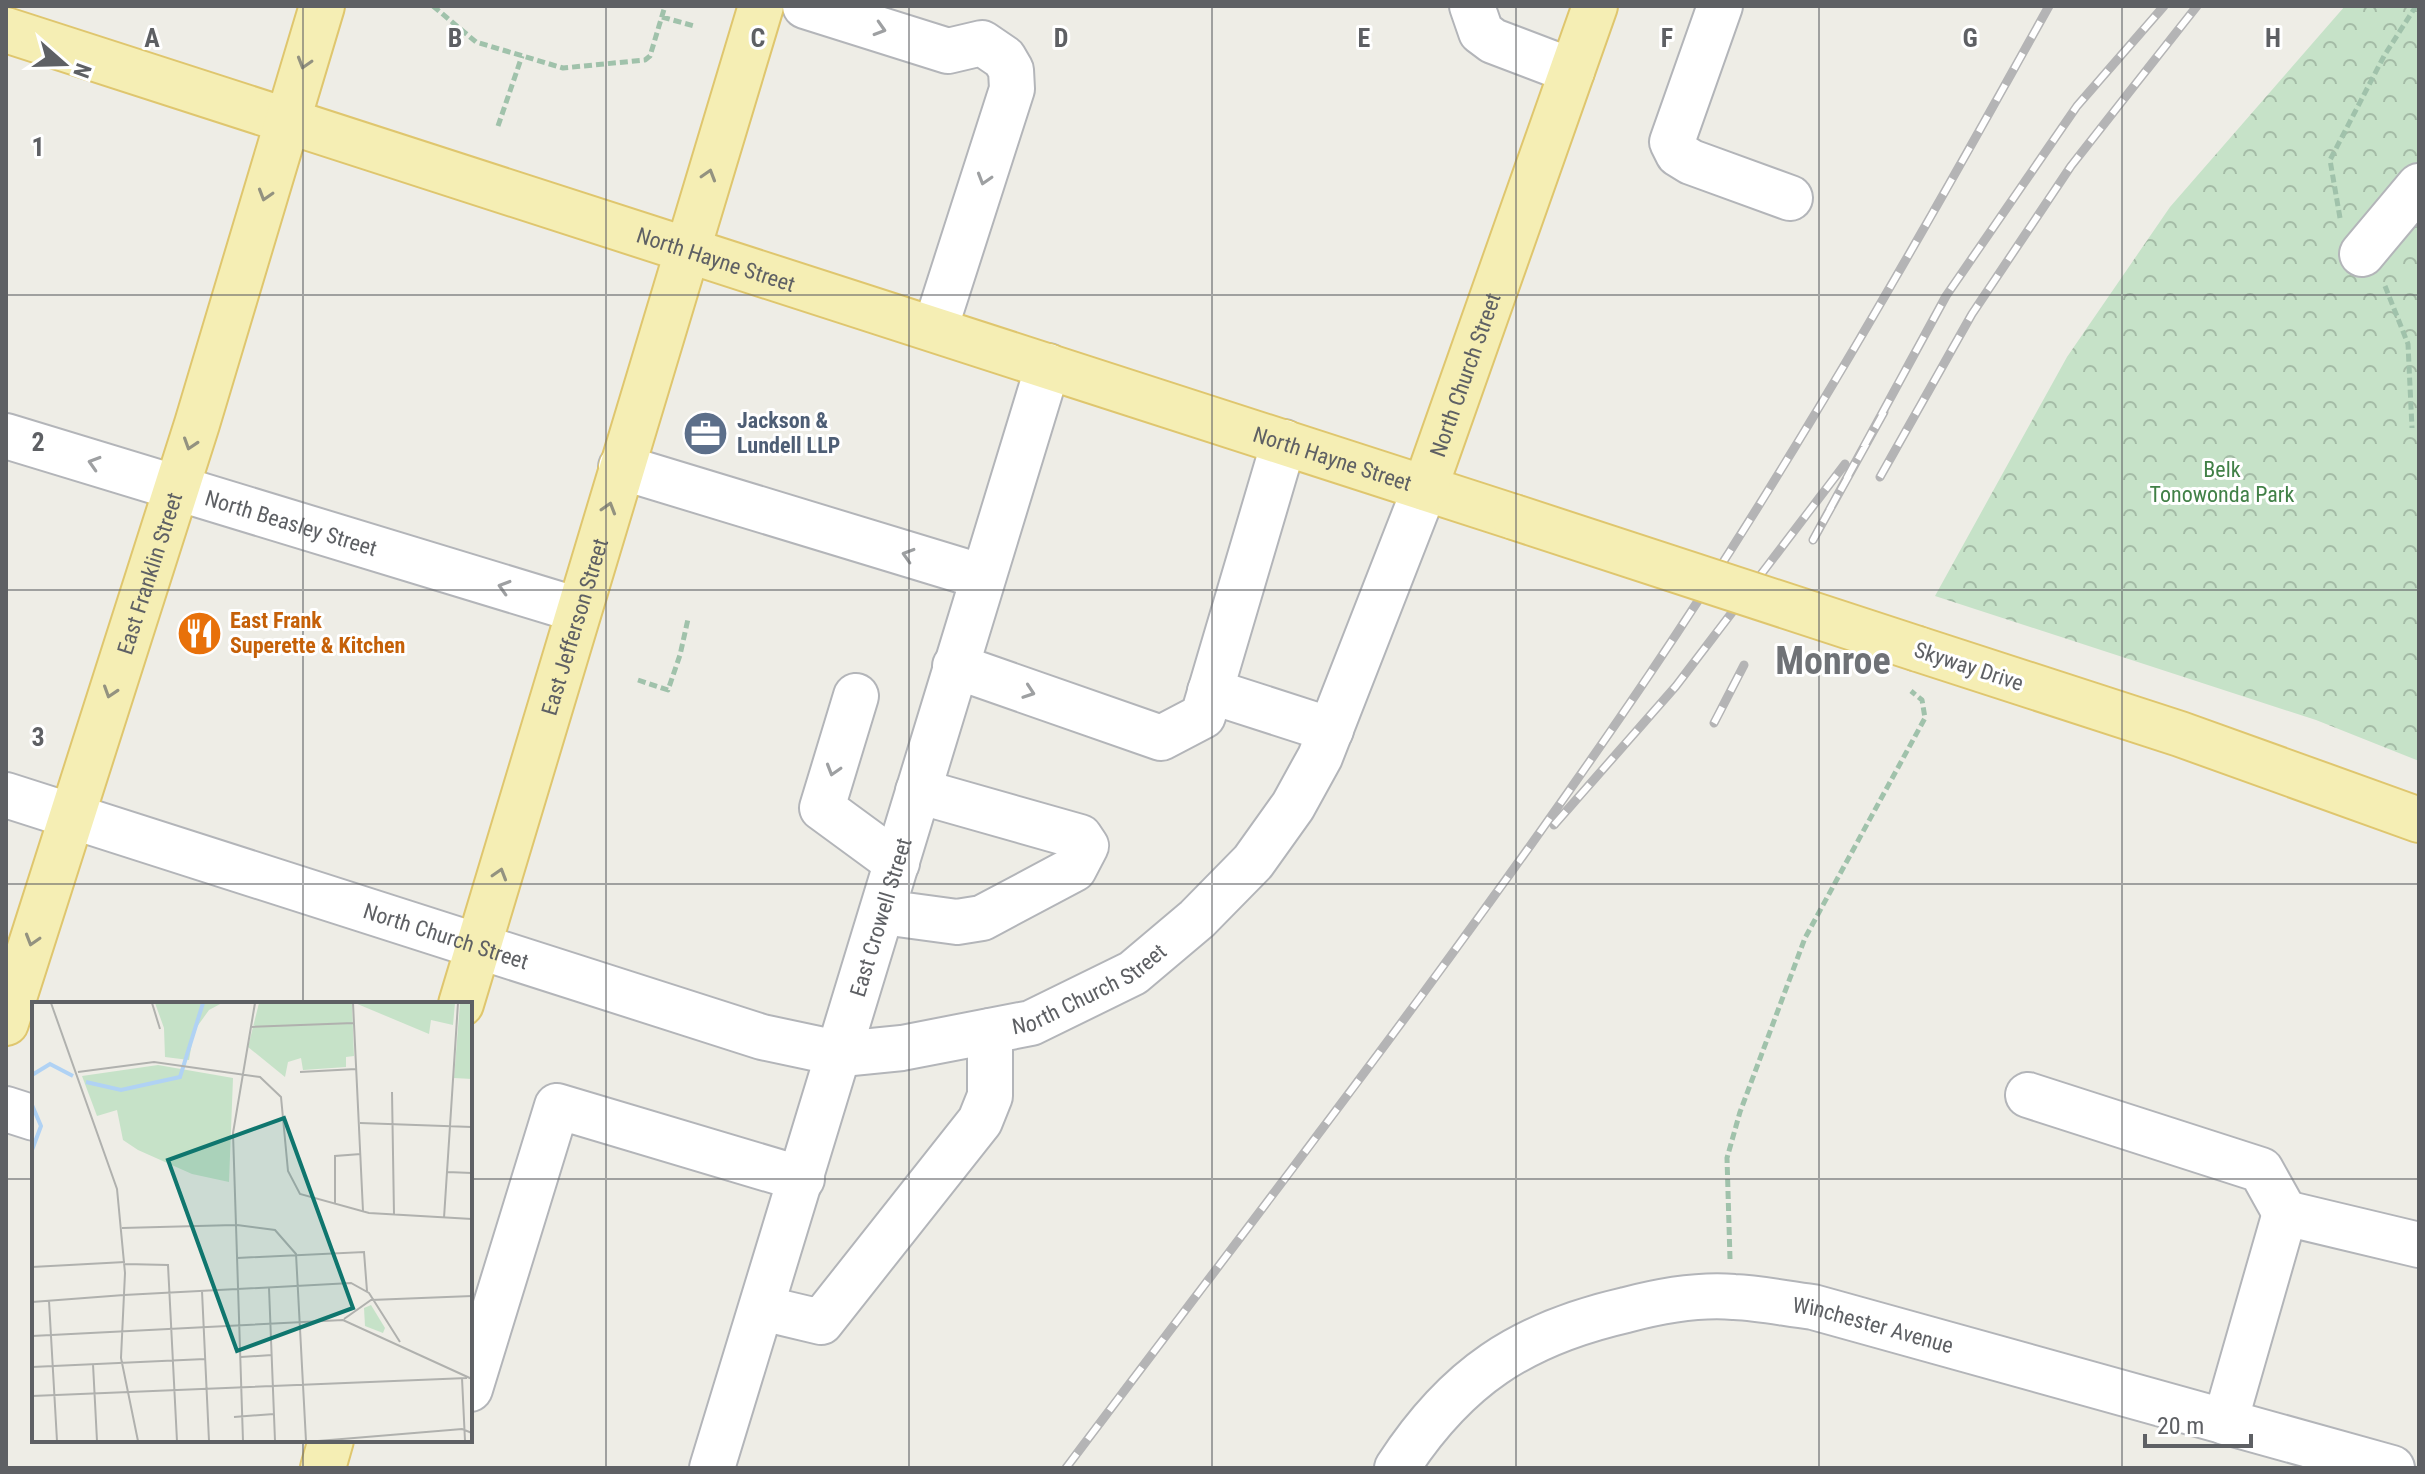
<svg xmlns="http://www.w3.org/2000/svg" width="2425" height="1474" viewBox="0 0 2425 1474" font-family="'Roboto Condensed',sans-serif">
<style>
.forest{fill:url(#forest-crowns)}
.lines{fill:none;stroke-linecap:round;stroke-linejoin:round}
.minor-casing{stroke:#b3b5b9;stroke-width:48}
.major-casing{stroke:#dfc66e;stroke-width:48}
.path{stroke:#a0c2ab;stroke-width:5;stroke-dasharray:8 4;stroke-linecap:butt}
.minor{stroke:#fff;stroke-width:44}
.major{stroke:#f5eeb4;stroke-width:44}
.rail-casing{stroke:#b4b4b5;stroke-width:9}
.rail{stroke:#fff;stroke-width:6;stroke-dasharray:18;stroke-linecap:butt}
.major-bridge-casing{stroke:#dfc66e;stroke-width:48;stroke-linecap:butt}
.major-bridge{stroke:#f5eeb4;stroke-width:44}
.oneway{stroke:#9ea0a2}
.oneway2{stroke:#939280}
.grid{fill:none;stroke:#5e6064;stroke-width:2;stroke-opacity:0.55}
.labels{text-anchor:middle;stroke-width:6;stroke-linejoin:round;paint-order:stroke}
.street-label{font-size:22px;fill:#5e6064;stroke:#fff}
.service-label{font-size:22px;font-weight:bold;fill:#4e5e75;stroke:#fff;text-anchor:start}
.park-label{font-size:22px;fill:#418047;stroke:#fff}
.food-label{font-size:22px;font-weight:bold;fill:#c56008;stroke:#fff;text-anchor:start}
.town-label{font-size:38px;font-weight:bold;fill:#6f7276;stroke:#fff}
.inset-river{fill:none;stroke:#b0d2f4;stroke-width:4}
.inset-road{fill:none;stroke:#b0b1ae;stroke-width:2}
.view{fill:#0f766e;fill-opacity:0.15;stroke:#0f766e;stroke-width:4}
.inset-edge{fill:none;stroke:#5e6064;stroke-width:4}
.grid-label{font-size:26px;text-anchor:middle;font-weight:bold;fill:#5e6064;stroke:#fff;stroke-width:6;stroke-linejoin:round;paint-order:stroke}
</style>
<defs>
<pattern id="forest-crowns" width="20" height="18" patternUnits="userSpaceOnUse" patternTransform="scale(2)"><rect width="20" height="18" fill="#c6e2c8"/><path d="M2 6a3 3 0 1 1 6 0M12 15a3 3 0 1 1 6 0" fill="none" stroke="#a4bba6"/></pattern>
</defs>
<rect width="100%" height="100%" fill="#eeede6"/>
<path class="forest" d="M2345 6H2419V761L2316 720 1935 596 2067 357 2170 207Z"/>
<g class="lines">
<defs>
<g id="minor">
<path d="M805 6 948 51 982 43 1004 58 1011 70 1012 89 935 329"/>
<path d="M1472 6 1481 32 1493 41 1572 71"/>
<path d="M1720 6 1672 142 1678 154 1691 162 1790 198"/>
<path d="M2362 254 2419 186"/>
<path id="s1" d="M6 436 578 610"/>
<path d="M621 467 983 577"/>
<path d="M955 666 1161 738 1203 716 1284 442"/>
<path d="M1210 691 1331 730"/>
<path d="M856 696 822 808 897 863"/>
<path id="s2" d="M6 795 762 1037 842 1054 902 1048 1031 1023 1133 973 1197 919 1253 862 1293 806 1320 757 1425 488"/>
<path d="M883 912 957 922 982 918 1074 869 1086 846 1080 837 918 791"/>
<path d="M2028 1095 2261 1170 2285 1213"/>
<path d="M6 1109 34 1118"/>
<path d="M762 1308 821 1322 980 1121 990 1096V1031"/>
<path d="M470 1389 557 1106 802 1179"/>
<path d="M2225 1422 2285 1213 2419 1245"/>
<path id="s3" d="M712 1468C826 1101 935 733 1048 366"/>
<path id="s4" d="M1397 1468C1456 1377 1521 1334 1626 1310 1660 1301 1698 1294 1734 1297 1761 1298 1787 1304 1813 1307L2392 1468"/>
</g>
<g id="major">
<path id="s5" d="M6 30 1514 517"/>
<path id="s6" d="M1425 488 1595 6"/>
<path d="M1918 649 2180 734 2419 820"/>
<path id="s7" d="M461 1004 761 6"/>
<path id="s8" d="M6 1023 197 424 322 6"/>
<path d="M323 1468 331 1440"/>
</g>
</defs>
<use href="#minor" class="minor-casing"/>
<use href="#major" class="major-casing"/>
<path class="path" d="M433 6 476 42 563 68 645 60 650 56 665 6
M662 17 694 26
M498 126 522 56
M2340 218 2330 160 2384 56 2416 6
M2385 286 2408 344 2412 428
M638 680 668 690 680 655 688 619
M1730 1259 1727 1158 1740 1112 1805 938 1925 718 1922 700 1911 691"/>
<use href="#minor" class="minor"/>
<use href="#major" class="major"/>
<defs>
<path id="rail" d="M1884 412 1813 540 1946 296 2077 106 2164 6
M1880 477 1972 314 2071 166 2197 6
M1714 723 1744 665
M1554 825 1676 686 1845 464
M1066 1468C1263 1206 1465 947 1649 675 1794 460 1923 233 2049 6"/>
</defs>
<use href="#rail" class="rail-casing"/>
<use href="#rail" class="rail"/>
<defs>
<path id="major-bridge" d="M1514 517 1918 649"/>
</defs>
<use href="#major-bridge" class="major-bridge-casing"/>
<use href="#major-bridge" class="major-bridge"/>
</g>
<defs><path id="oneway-chevron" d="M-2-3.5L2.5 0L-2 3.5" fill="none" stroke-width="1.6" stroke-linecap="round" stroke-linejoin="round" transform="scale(2)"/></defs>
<g class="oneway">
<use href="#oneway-chevron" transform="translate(880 29) rotate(17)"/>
<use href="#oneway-chevron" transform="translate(984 179) rotate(107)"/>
<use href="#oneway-chevron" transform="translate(94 463) rotate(-163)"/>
<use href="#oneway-chevron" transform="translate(908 555) rotate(-163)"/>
<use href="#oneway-chevron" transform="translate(504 587) rotate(-163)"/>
<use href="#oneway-chevron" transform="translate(1029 692) rotate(19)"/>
<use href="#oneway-chevron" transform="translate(833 770) rotate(107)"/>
</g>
<g class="oneway2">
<use href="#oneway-chevron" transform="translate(304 63) rotate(107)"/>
<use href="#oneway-chevron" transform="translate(709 175) rotate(-73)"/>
<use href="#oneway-chevron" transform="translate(265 195) rotate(107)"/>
<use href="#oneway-chevron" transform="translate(190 444) rotate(108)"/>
<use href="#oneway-chevron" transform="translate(609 508) rotate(-73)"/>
<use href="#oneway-chevron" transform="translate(110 692) rotate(108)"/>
<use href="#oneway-chevron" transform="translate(500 874) rotate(-73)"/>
<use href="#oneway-chevron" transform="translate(32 940) rotate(107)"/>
</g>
<path class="grid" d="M303 6V1004M606 6V1468M909 6V1468M1212 6V1468M1516 6V1468M1819 6V1468M2122 6V1468M6 295H2419M6 590H2419M6 884H2419M6 1179H34M470 1179H2419M303 1440V1468"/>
<defs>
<symbol id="office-disc" viewBox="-11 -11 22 22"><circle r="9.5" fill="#5c6f8a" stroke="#fff"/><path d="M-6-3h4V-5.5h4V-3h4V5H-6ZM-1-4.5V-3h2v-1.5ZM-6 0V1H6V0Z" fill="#fff"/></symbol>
<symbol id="restaurant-disc" viewBox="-11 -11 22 22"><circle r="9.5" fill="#e8710a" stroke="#fff"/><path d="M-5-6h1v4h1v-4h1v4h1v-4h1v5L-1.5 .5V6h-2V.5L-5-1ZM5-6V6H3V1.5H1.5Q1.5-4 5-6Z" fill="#fff"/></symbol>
</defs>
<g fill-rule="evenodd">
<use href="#office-disc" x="680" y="408" width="51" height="51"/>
<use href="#restaurant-disc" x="174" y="608" width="51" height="51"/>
</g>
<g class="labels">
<g class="street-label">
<text dy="8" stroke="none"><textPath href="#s5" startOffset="746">North Hayne Street</textPath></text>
<text dy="8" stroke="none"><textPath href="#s6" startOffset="120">North Church Street</textPath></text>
<text dy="8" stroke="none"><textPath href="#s5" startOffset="1394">North Hayne Street</textPath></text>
<text dy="8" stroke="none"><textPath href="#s1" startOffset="298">North Beasley Street</textPath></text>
<text dy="8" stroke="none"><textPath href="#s8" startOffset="472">East Franklin Street</textPath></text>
<text dy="8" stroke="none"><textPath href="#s7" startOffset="394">East Jefferson Street</textPath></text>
<text transform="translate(1969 666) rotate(18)" y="8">Skyway Drive</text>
<text dy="8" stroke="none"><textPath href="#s3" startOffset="576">East Crowell Street</textPath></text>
<text dy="8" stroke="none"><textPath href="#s2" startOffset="462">North Church Street</textPath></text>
<text dy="8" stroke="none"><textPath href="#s2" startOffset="1134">North Church Street</textPath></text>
<text dy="8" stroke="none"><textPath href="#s4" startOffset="538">Winchester Avenue</textPath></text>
</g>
<g class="service-label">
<text x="737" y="428">Jackson &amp;<tspan x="737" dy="25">Lundell LLP</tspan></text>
</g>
<g class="park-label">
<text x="2222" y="477">Belk<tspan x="2222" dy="25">Tonowonda Park</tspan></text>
</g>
<g class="food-label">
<text x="230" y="628">East Frank<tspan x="230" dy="25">Superette &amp; Kitchen</tspan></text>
</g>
<g class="town-label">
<text x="1833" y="674">Monroe</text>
</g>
</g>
<g transform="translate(32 1002)">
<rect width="440" height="440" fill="#eeede6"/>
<path d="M339 303 353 326 351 331 333 324 332 306Z" fill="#c6e2c8"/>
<path d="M123 1H190L177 8 162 29 157 58 133 55 132 26ZM227 1H320L322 54 314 55V65L271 68 269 56 256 60 253 75 216 45ZM323 1H423L421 23 399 18 397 32ZM126 63 201 76 197 180 160 172 106 148 91 138 85 108 65 114 50 74Z" fill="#c6e2c8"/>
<path d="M428 1H440V77L422 76Z" fill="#c6e2c8"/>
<path class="inset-river" d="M0 73 18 62 41 74M54 80 89 88 148 75 171 1M0 103 9 124 0 148"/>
<path class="inset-road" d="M19 1 85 187 93 271 89 356 106 439M120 1 128 27M321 1 331 209M218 25 322 21M46 70 122 60 228 75 249 95 256 169 268 192 337 211 440 217M268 70 324 67M360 90 362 213M328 121 440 125M415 170 440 171M303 202V154L329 152M412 216 426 1M205 223 243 228 264 252 274 439M90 226 203 223M205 256 332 250 335 289M93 262 136 263 145 439M0 265 93 260M237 286 243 439M170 289 177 439M92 293 319 281 337 291 368 340M17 299 25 439M0 300 92 293M312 317 339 298 440 294M0 334 311 318 440 377M209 355 240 353M61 362 65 439M0 365 173 357M430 376 433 439M0 394 435 376M202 415 242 412M211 439 201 131 223 1M286 439 430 427 440 431"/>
<path class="view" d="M252 116 321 306 205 349 136 158Z"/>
<rect width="440" height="440" class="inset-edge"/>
</g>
<g class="grid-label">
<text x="152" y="47">A</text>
<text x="455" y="47">B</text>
<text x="758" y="47">C</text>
<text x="1061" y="47">D</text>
<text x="1364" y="47">E</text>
<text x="1667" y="47">F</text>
<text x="1970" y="47">G</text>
<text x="2273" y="47">H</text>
<text x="38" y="156">1</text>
<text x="38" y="451">2</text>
<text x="38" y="746">3</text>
</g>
<rect width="2425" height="1474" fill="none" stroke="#5e6064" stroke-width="16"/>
<g transform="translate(64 64) rotate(110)" stroke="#ffffff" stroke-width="6" paint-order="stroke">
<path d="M0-6L14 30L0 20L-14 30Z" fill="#5e6064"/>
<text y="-12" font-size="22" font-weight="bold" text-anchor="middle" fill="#5e6064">N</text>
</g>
<path d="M2145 1434v12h106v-12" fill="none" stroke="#5e6064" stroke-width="4"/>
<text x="2157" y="1434" font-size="24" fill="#5e6064" stroke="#ffffff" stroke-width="6" paint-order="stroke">20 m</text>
</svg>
